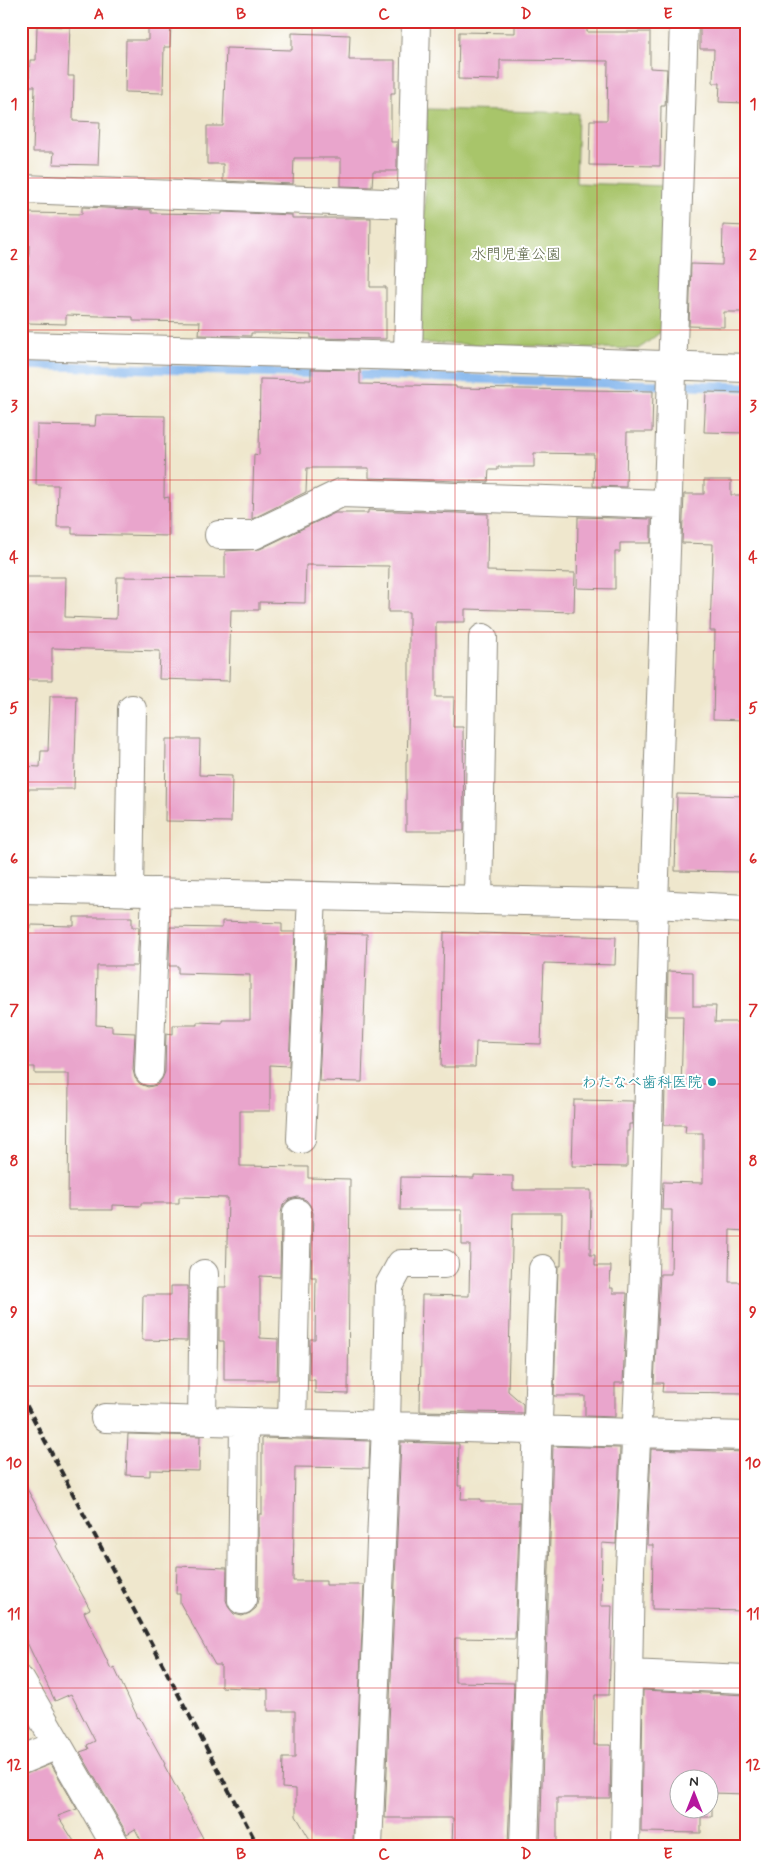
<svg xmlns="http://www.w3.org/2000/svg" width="767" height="1867" viewBox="0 0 767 1867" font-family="Mynerve,'Klee One',sans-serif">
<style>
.green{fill:#a8c56b;stroke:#6a784b}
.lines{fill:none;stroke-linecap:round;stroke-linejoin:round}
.stream{stroke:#7eb2ec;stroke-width:9}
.building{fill:#e9a5cc;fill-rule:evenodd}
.minor-casing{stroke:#8d897c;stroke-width:30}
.tertiary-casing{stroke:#8d897c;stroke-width:30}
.minor{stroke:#fff;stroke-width:28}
.tertiary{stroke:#fff;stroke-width:28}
.rail{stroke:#2b2b2b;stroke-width:4;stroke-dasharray:8 4;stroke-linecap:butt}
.grid{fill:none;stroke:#d62828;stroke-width:1;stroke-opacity:0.55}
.culture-dot{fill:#0f9aa8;stroke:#fff;stroke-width:2}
.labels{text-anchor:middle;stroke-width:4;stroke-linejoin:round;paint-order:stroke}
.park-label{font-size:15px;fill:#576141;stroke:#fff}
.culture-label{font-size:15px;fill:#0d838f;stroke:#fff;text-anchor:end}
.neatline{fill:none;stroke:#d62828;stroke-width:2}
.grid-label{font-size:16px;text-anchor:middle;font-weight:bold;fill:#d62828}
</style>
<rect width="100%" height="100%" fill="#fff"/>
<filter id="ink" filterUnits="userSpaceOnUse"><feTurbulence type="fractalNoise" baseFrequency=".02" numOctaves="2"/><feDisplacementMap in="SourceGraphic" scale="10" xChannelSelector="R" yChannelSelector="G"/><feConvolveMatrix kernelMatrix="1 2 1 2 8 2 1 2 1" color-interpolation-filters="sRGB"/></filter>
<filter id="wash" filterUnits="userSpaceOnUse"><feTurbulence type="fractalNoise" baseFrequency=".0096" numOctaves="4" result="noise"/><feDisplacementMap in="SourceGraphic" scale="20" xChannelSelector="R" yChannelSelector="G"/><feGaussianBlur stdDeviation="1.12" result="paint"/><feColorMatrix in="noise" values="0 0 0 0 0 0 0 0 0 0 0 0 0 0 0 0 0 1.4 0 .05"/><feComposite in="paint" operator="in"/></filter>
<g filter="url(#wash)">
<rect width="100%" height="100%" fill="#efe7cd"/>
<path class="green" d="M427 109 578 113 576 183 666 186 662 331 639 349 421 343Z"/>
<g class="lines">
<path class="stream" d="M21 365 321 374
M349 375 662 385
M690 385 746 387"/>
</g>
<g id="blocks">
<path class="building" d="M515 21H587V32H650V68L667 69 665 106H661L660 166 589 165 590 120H607L608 61 500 60V80L458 79 459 32 515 33Z
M700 21H746L745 103 719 102 720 83H713L714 49H700Z
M148 25H171L170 47H164L163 93 125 92 126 40H148Z
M37 26 70 27 68 76H74L73 121 100 122 98 165 53 164 54 152H33L35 86H29L30 60H36Z
M292 33 350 35 349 60H395V93H391V142H397V171H373L372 187 341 186V158H294L293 184 223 181V164H207V126H223L226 48 292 50Z
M82 207 151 210V213L222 214V212L292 215V218H371L370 287H386V339L311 338V334L275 333H251V336L199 335 200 322 133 321V317L66 315V324L27 323 29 245H26V213L82 214Z
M723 225 746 226V312H724V327L689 326 691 264 722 265Z
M311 369 360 370V384L456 386V388L653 391 652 432H627L626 487 593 486 594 454 534 453V467H498V470H489L488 482 369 478V468H307L306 492 252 519 254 454 259 455 260 379 311 380Z
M706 392 746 393V433L704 432Z
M96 415 165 416 164 498 169 497V536L72 534V527H57L58 485H36L37 425 95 426Z
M704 480H731V495H746V720L713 719 715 631H710L713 544 682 543 684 494H704Z
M368 510 488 514 487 571 575 573 574 612 465 609V622H436V697H454L453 727H463L464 831H406V761H407L409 697V612H388L389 566 306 565 305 603 259 602V610H231L229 681 159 679 160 651 52 648V680H25V672H21V577H66L65 617 116 619 117 577 225 578V551L260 549 335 513H368Z
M578 517 651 519V543H620V552H615V589L577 588Z
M50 696H77L74 789H21V766L40 767 41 751H48Z
M166 739H200L199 775 232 776 231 822 165 821Z
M677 794 746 796V872L675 871Z
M74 917H132V927H139L137 966H97L96 1025 112 1026V1032L135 1033 133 1070 135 1078 140 1084 148 1087 157 1085 162 1079 165 1072 166 1033 173 1034V1025H197V1022L222 1023V1020H250V975L178 973V966H169L170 927 222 928V921L282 923V932H295L289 1066 270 1065V1111H240V1166L308 1167V1178L350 1179 348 1394 315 1393V1380H309L310 1339H315L316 1277H311L313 1213 310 1205 306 1200 298 1197 290 1199 283 1205 281 1213 280 1277 260 1276V1338L278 1339 277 1380H224V1341H219V1287H226L228 1198 179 1197V1203H141V1206L113 1205V1210H68L69 1074H35V1067H25V991H21V928L31 929V925L74 926Z
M444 932 616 937 615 965 544 963 541 1044 476 1042 475 1067H441Z
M326 933 367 934 362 1082 319 1081Z
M668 971 693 972V1006H716L715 1022H746V1231L730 1230 729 1282H746V1393L662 1392 663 1383H654L660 1274H671L672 1210H662L663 1182 703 1183V1133H685L686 1125H664L665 1090H681L683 1016H667Z
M574 1100 633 1101 632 1124H629V1131H627V1167L572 1166Z
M474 1175 513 1176V1190H591L590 1255H595V1266H611L610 1288H613V1293H627L623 1383H615V1417L585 1416V1396H554L558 1266H561L562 1213H513L508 1391 523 1404V1413L420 1411 422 1295 469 1296 470 1245H462V1210H400L401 1177 474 1178Z
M171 1286H188L187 1341 142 1340 143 1295H171Z
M128 1434 200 1436 199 1471 150 1470V1476L126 1475Z
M262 1438 370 1441 369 1468 295 1467 293 1581H326V1585H364L353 1841H311L296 1816V1789L282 1788 283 1758H295V1711H268V1689L221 1687V1665H215L180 1603V1594H176L177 1566 227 1568 226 1600 229 1608 234 1614 242 1616 250 1613 256 1608 258 1600 259 1514H262Z
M401 1442 459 1444 458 1486H462L461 1499H481V1502H520L515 1639 455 1638V1682L514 1683 508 1846H452L453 1818H385Z
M553 1446 620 1448 616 1544 602 1543 601 1606H612L609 1695H595L594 1745H611L610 1798H557V1846H540Z
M651 1449 746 1452V1611L652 1609 653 1545H647Z
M21 1478 58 1545 56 1546 90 1609 84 1612 111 1669 114 1667 138 1718 139 1717 165 1764 164 1765 183 1800H182L203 1838 189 1846H144L135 1829 127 1834 80 1752 89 1749 87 1745 95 1741 71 1694 55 1701 21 1630Z
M643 1690 746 1695V1794L712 1793V1817H701V1833L641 1832ZM680 1780H710V1810H680Z
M51 1764 77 1809 58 1816 77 1846H21V1776Z"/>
</g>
</g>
<g filter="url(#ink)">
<use href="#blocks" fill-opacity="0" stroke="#8d897c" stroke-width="1"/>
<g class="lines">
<defs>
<path id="minor" d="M21 189 411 204
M21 346 408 356 746 368
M408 356 416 21
M219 535H254L341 493 667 504
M129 892 132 709
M478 900 483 638
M149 1071 156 892
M301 1139 312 896
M105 1418 746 1436
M202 1421 204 1274
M292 1424 297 1213
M242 1600 244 1423
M628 1674 746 1679
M21 1681 116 1846
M21 1760 57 1745
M368 1846 386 1426 389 1286 401 1264H444
M524 1846 543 1269
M625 1846 630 1569 644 1273 654 904 684 21"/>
<path id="tertiary" d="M21 889 654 904 746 909"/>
</defs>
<use href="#minor" class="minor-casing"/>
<use href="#tertiary" class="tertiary-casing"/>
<use href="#minor" class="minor"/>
<use href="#tertiary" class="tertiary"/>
<path class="rail" d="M21 1395 258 1846"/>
</g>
</g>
<path class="grid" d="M170 21V1846M312 21V1846M455 21V1846M597 21V1846M21 178H746M21 330H746M21 480H746M21 632H746M21 782H746M21 933H746M21 1084H746M21 1236H746M21 1386H746M21 1538H746M21 1688H746"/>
<circle class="culture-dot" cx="712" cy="1082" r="5"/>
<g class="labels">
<g class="park-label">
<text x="516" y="259">水門児童公園</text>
</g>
<g class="culture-label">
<text x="702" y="1087">わたなべ歯科医院</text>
</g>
</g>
<rect width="767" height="1867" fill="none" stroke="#fff" stroke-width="55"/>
<g transform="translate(694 1794)"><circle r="24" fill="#ffffff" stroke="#aaaaaa"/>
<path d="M0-4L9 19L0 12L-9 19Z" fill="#b5179e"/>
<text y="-8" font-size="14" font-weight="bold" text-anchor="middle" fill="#2b2b2b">N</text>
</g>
<rect x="28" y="28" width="712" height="1812" class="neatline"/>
<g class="grid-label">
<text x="99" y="19">A</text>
<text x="241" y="19">B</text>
<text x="384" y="19">C</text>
<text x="526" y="19">D</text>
<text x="668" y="19">E</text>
<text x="14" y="109">1</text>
<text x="753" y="109">1</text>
<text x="14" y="260">2</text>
<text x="753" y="260">2</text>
<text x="14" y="411">3</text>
<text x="753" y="411">3</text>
<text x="14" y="562">4</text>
<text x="753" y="562">4</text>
<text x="14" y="713">5</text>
<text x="753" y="713">5</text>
<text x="14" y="864">6</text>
<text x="753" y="864">6</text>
<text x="14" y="1015">7</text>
<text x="753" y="1015">7</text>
<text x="14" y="1166">8</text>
<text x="753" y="1166">8</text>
<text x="14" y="1317">9</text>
<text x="753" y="1317">9</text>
<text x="14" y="1468">10</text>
<text x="753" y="1468">10</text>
<text x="14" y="1619">11</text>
<text x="753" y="1619">11</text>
<text x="14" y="1770">12</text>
<text x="753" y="1770">12</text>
<text x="99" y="1859">A</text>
<text x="241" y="1859">B</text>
<text x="384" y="1859">C</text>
<text x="526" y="1859">D</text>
<text x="668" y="1859">E</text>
</g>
</svg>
